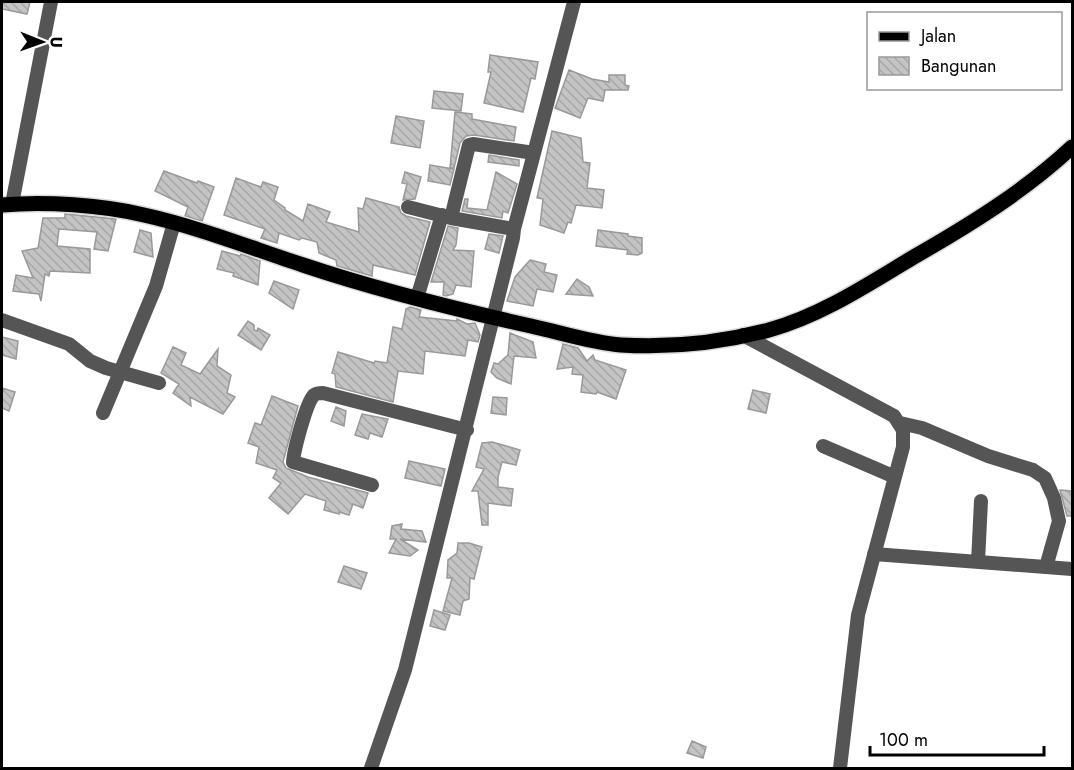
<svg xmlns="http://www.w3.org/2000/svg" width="1074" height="770" viewBox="0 0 1074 770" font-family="Jost,sans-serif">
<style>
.building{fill:url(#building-back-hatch);stroke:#999;stroke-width:1.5}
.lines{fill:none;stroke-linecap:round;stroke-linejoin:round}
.major-casing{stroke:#dbdbdb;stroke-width:18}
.minor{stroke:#555;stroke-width:14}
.major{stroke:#000;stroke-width:15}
</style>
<defs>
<pattern id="building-back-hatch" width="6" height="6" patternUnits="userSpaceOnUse" patternTransform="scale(1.5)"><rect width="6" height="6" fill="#c4c4c4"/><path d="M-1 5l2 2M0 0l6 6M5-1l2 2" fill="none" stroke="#a7a7a7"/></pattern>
</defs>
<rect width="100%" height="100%" fill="#fff"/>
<path class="building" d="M2 2H30L27 14 2 9Z
M490 55 538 62 535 79 531 78 523 112 484 103 491 72H488Z
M569 70 592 79 609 82V75H625V85L629 86 628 90H605L603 101 588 98 580 118 555 108Z
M434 91 463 94 461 111 432 108Z
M455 112 472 114V119L516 127 514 141 474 135 466 136 460 143 454 168H450Z
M396 116 424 121 420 148 391 143Z
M552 131 581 138 583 162 590 163 587 188 604 190 602 208 576 205 571 223 568 222 564 233 540 225 543 199 537 198Z
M489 155 519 160V166L488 162Z
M430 165 454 169 450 185 428 181Z
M164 171 197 183 198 181 214 187 202 221 185 216 188 207 155 191Z
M405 172 421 177 415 199 403 200 407 184 402 183Z
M496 172 517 184 508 213 503 211 502 218 462 211 465 199H468L467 208 487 210Z
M236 178 261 187 263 182 278 187 274 200 285 208V210L303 221 308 204 330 212 326 222 359 232 358 208 363 209 366 198 399 207 401 213 406 216 430 222 415 275 373 265 372 276 337 266 336 260 319 253 317 242 302 238 299 240 279 233 277 243 261 238 265 229 224 215Z
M65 214 116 219 108 251 94 249 97 232 59 229 57 246 90 249V273L50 271 49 276 45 274 41 301 39 294 13 291 16 275 33 278 22 251 38 248 43 218H65Z
M448 226 458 228 456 245 453 250 474 251 471 287 456 285 453 294 446 296 443 295 444 282H431Z
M140 230 151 233 153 257 134 252Z
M598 230 628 234V236L642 238V253L638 255 627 254 628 250 596 246Z
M489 234 503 236 499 253 485 249Z
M222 251 240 256 241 254 260 261 258 285 233 276 234 273 217 269Z
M530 260 546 264 544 272 557 275 553 292 537 289 533 306 507 301 515 277Z
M577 279 589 287 593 296 566 294Z
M274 281 299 290 293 309 269 293Z
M410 307 421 310 419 317 457 321V319L467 324 475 323 480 335 478 342 468 340 465 356 425 351 423 374 398 371 393 402 336 387 335 374 332 373 338 352 374 363 375 361 387 363 393 327 402 329 406 309Z
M248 321 254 325V330L257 331 258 328 270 335 261 350 238 335Z
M510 333 533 342 536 358 514 356 511 384 497 378 491 372 494 363 498 364 508 355Z
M2 337 18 341 16 359 2 355Z
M563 344 578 348 587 361 593 355 595 360 626 370 616 399 597 392 596 394 581 392 583 375 572 374 573 367 557 369Z
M173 347 186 353 181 365 200 374 218 349 217 366 231 375 227 393 235 397 223 414 190 397 191 406 173 393 179 384 161 373Z
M2 388 15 392 9 411 2 408Z
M753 390 770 394 766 413 748 409Z
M272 396 298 406 283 462 286 468 308 477 368 493 363 508 353 504 349 515 339 512V514L324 510 326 501 305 494 288 514 269 498 281 483 273 478 277 470 256 463 259 447 248 443 255 423 261 425Z
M493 397 507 398 506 415 491 413Z
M336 407 346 411 344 426 331 421Z
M362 414 388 419 382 437 370 433 368 439 355 435Z
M492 442 520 450 516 465 502 462 498 477V487L513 489 511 506 488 503V525H482L478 491H472L484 469 476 467 482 443Z
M409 461 445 469 441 486 405 478Z
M1060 490 1072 491V516H1067Z
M402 524 401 529 422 531 426 542 400 539 418 550 410 556 389 553 396 539H390L392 526Z
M458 543H469L482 547 474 579 470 578 469 599 463 601 460 615 443 611 452 578H447L448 560 457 553Z
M344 566 367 573 361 589 338 582Z
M434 610 450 615 445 630 430 626Z
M692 741 706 747 703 758 687 753Z"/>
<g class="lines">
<defs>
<path id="major" d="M2 205C44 201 103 205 144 215 198 227 251 248 303 265 378 290 454 309 531 326 559 332 592 343 621 345 671 348 720 343 769 330 820 316 867 285 912 258 968 226 1025 191 1072 147"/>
</defs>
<use href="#major" class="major-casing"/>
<path class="minor" d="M12 204 51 2
M408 207 451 218 514 229
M451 218 469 145 473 144 534 153
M417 298 442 215
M2 320 69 344 90 361 106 368 159 383
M743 335 894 416 903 430V447L858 615 840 768
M103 413 156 286 174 223
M900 423 922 428 988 456 1033 470 1045 478 1054 498 1059 521 1046 567
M823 446 895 477
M372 485 293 462C294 450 306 403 314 395 317 393 320 393 323 393L467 430
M874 554 1072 569
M978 562 981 501
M371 768 405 670 513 238 514 229 574 2"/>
<use href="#major" class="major"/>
</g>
<rect width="1074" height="770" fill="none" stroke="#000000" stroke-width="6"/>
<rect x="867" y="12" width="195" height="78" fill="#ffffff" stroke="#999999" stroke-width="1.5"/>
<rect x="879" y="32" width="30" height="9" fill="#000000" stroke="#999999" stroke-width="1.5"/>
<text x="921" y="42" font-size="18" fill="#000000">Jalan</text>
<rect x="879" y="57" width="30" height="18" fill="url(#building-back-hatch)" stroke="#999999" stroke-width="1.5"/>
<text x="921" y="72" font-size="18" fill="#000000">Bangunan</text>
<g transform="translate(42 42) rotate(91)" stroke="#ffffff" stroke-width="4.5" paint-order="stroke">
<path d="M0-4.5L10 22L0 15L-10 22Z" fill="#000000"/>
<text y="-9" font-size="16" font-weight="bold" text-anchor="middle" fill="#000000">U</text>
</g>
<path d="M870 746v9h174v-9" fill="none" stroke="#000000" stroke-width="3"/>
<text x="879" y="746" font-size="18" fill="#000000" stroke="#ffffff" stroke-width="4.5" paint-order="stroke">100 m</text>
</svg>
